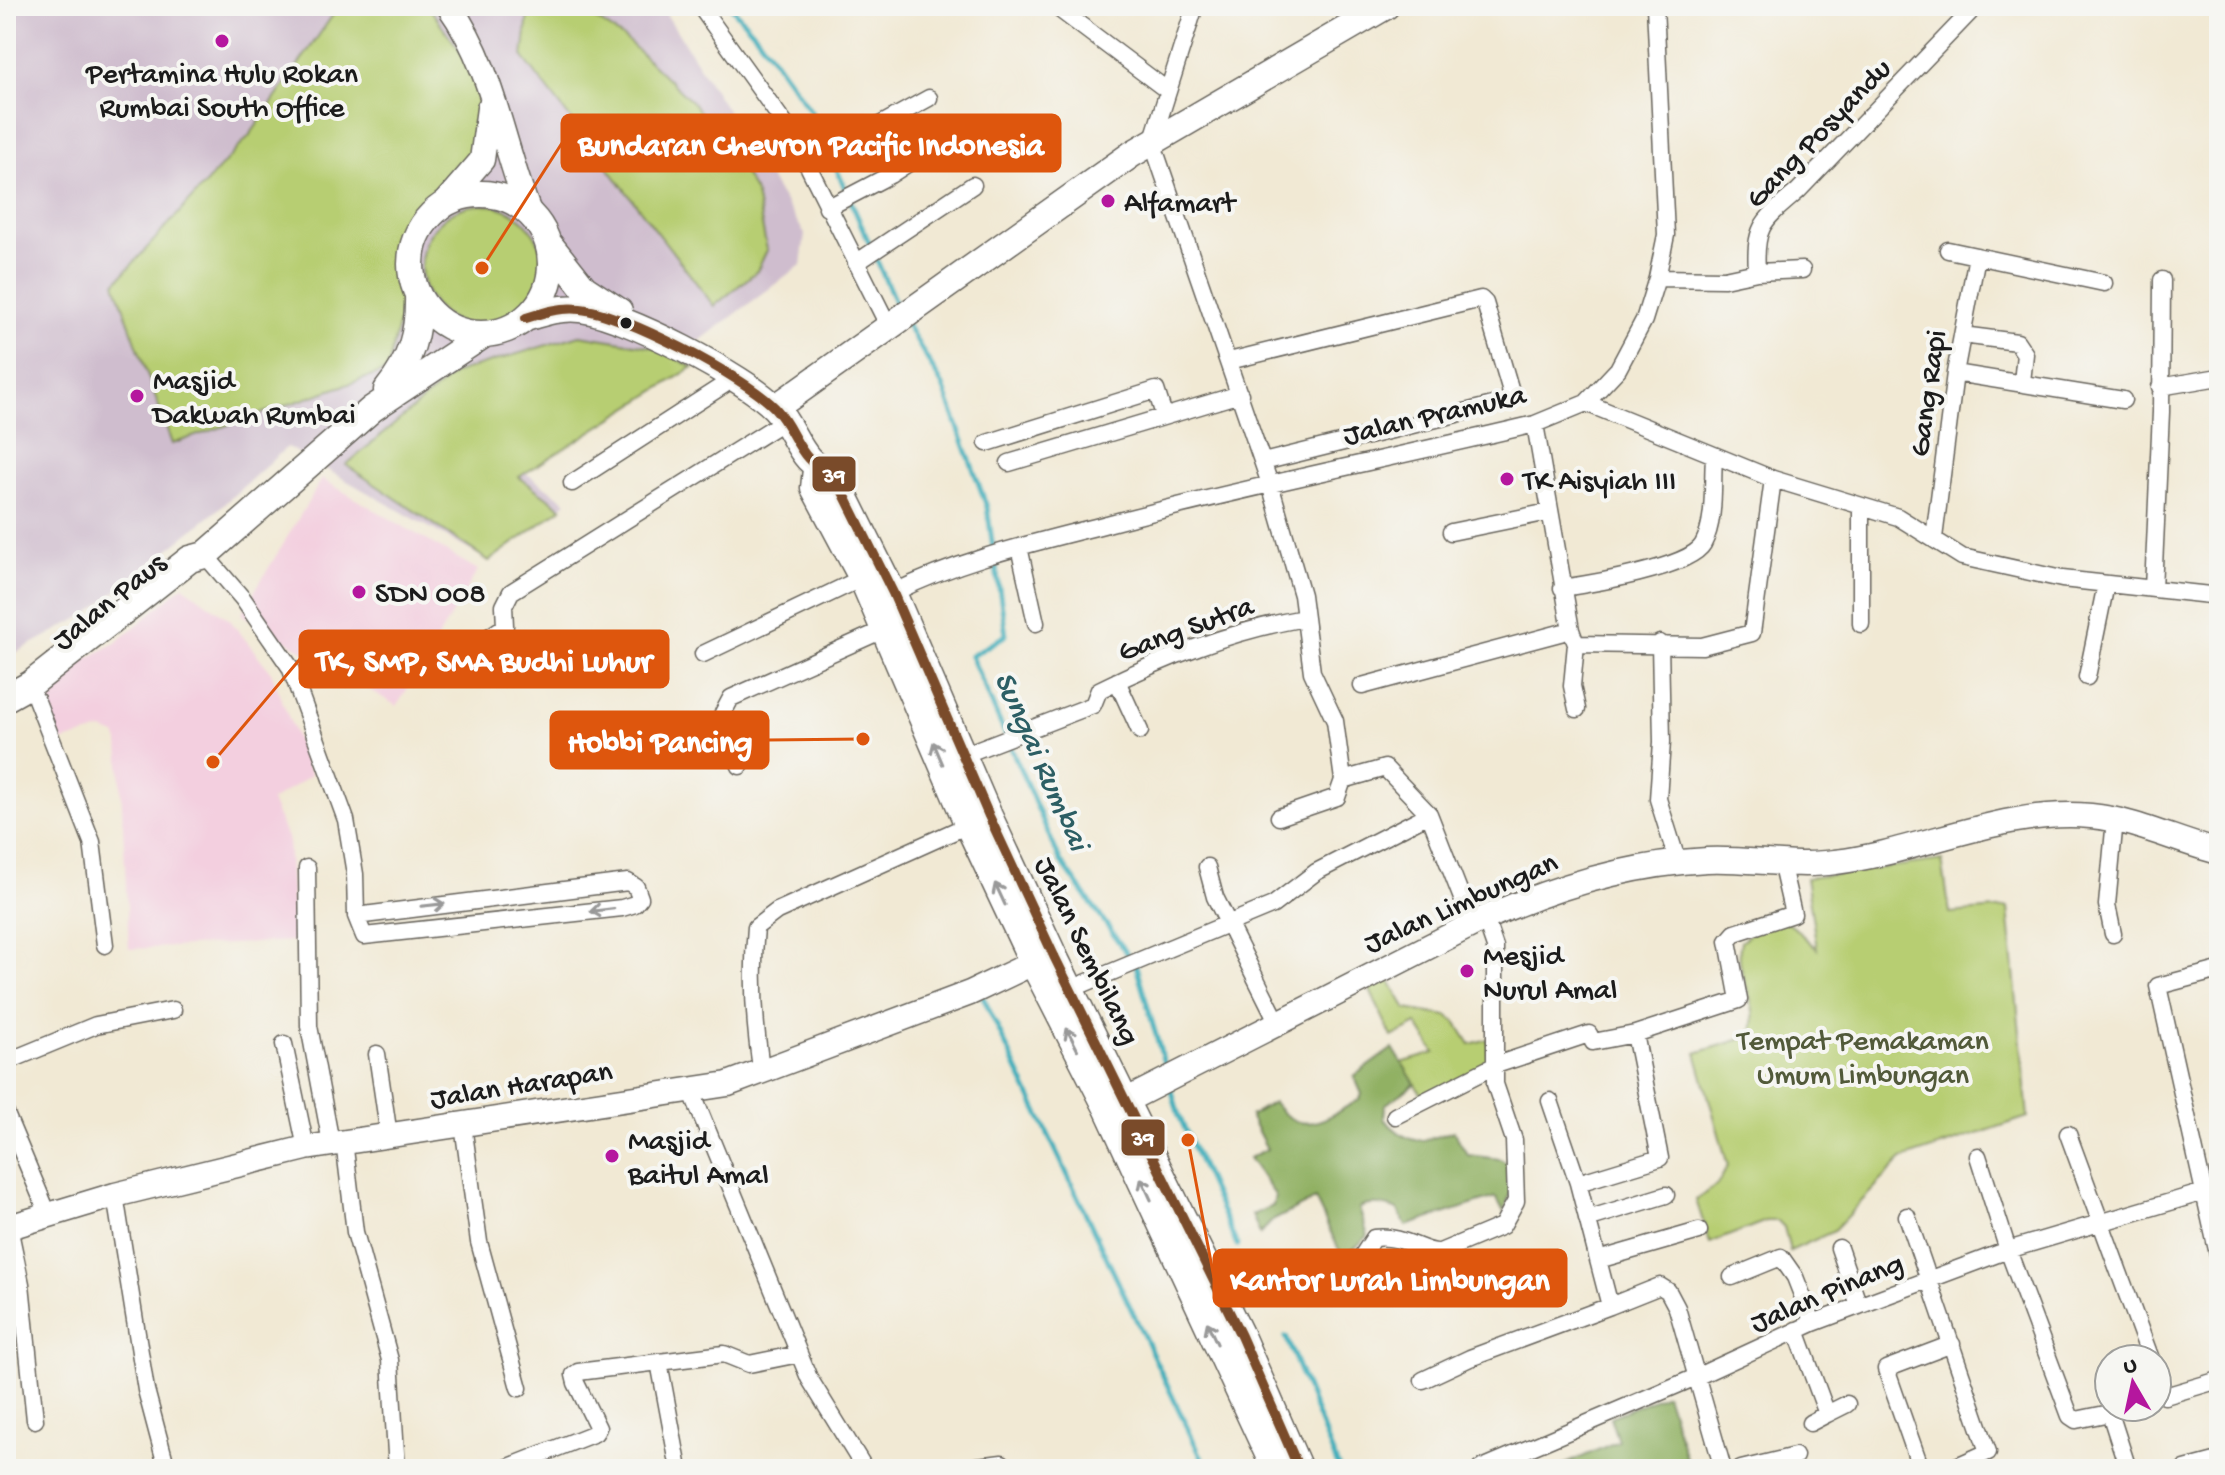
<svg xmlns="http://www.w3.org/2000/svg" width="2225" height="1475" viewBox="0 0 2225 1475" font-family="'Gochi Hand',sans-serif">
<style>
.built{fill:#f3cfdf}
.industrial{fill:#cfbdce}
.green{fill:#b7ce72;stroke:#6a7547;stroke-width:2}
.forest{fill:#91b164;stroke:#566640;stroke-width:2}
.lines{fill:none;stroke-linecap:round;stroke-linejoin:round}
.stream{stroke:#3fafbb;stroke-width:5}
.street-casing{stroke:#67645c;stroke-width:19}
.secondary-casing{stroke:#67645c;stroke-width:27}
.primary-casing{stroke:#67645c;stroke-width:29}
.street{stroke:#fff;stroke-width:16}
.secondary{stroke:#fff;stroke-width:24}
.primary{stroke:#fff;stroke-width:26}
.bus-1-casing{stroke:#f6f6f2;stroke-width:16}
.bus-1{stroke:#7a4b2a;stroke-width:10}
.oneway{stroke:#999}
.poi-dot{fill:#b5179e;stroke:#f6f6f2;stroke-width:3}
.bus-dot{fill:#1c1c1c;stroke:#f6f6f2;stroke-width:3}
.labels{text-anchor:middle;stroke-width:8;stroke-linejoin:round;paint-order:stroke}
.poi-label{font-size:30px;fill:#1c1c1c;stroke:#f6f6f2;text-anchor:start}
.street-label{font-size:30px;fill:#1c1c1c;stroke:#f6f6f2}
.park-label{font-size:30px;fill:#525a3a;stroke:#f6f6f2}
.water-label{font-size:32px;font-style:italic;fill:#2c5e64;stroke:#f6f6f2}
.leader{fill:none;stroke:#de560d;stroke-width:3}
.callout-dot{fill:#de560d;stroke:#f6f6f2;stroke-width:3}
.callout{fill:#de560d;stroke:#de560d;stroke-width:3}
.callout-label{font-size:32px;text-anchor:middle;font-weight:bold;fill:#fff}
.line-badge{stroke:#f6f6f2;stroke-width:3}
.badge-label{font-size:22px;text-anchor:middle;font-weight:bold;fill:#fff}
</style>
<rect width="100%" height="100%" fill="#f6f6f2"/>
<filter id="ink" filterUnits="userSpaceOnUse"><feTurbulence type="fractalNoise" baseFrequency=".0125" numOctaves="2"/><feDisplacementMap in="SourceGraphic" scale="16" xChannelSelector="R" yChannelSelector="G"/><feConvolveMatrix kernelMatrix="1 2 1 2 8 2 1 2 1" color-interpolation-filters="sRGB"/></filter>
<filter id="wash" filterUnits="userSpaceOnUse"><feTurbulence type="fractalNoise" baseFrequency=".006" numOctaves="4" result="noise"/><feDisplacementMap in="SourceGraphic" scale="32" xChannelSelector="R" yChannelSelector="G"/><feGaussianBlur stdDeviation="1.8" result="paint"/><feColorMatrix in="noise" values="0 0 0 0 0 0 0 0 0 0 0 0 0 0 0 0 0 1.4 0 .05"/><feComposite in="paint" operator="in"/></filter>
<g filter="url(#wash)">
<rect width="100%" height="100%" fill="#f1e9d4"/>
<path class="built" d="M322 479 478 570 397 706 241 614Z
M183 586 230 620 271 672 311 775 271 801 288 840 294 941 129 949 119 742 116 735 102 730 60 742 37 686 117 642Z"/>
<path class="industrial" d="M6 6H661L805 234 801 265 524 472 567 502 487 560 287 447 215 512 89 613 6 658Z"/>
<path class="green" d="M339 6H428L461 52 476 82 481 120 469 157 404 233 400 317 387 371 172 444 115 283 250 135Z
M529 6H577L628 41 694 104 732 153 756 194 767 250 757 271 714 306 523 57Z
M421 266a61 61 0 1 1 122 0a61 61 0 1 1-122 0Z
M580 335 653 347 693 367 519 477 562 508 489 561 346 465 455 373Z
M1942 860 1950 913 2008 908 2028 1117 1902 1159 1832 1232 1790 1251 1784 1227 1778 1221H1766L1710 1243 1696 1200 1717 1185 1728 1166 1696 1053 1742 1039 1752 1031C1760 999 1733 974 1741 941L1755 930 1786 920 1817 949 1806 878Z
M1386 974 1406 1009 1447 1016 1456 1022 1470 1044 1488 1039V1065L1425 1100 1401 1063 1435 1053 1417 1024 1392 1037 1367 984Z"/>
<path class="forest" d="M1393 1048 1415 1084 1385 1105 1384 1119C1411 1146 1418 1144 1453 1131L1468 1155 1500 1159 1510 1165 1513 1184 1504 1212 1496 1197 1406 1226 1398 1210C1385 1205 1372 1202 1359 1208L1368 1236 1343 1258 1315 1199 1272 1221 1260 1234 1252 1215 1273 1206 1275 1195 1249 1158 1267 1149 1250 1116 1273 1102C1302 1140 1326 1118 1360 1099L1362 1094 1354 1076Z
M1666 1394 1687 1461 1681 1469H1566L1564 1465 1618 1441 1610 1417Z"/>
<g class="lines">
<path class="stream" d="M730 6 757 36 812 113 899 311
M906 323 943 386 987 507 1006 635 971 656 1060 860 1136 966 1166 1070
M983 997 1207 1469
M1170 1084 1179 1116 1237 1245
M1248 1267 1267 1304
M1286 1337 1339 1469"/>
</g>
</g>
<g filter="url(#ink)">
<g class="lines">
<defs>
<path id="street" d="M700 6 792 134 889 327
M1055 6 1168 91
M1195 6 1152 142 1270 484 1302 595 1312 672 1335 721 1343 780 1385 768 1429 814 1472 924
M807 165 929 98
M827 208 890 175 944 140
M1948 250 2104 283
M856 263 973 185
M1757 272C1754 225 1763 221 1798 191L1976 6
M1657 278 1724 279 1757 272 1802 270
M1962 335 2017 342 2025 354 2022 382
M1229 361 1481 299 1485 303 1510 388 1511 396 1505 402 1263 462
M1955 373 2123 400
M2160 387 2219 377
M1586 403 1773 479 1898 517 1962 557 2062 579 2219 596
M987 443 1156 390 1164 415
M1009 463 1240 394
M572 483 733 379
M1861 507V624
M1451 532 1549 512
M1934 538 1955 373 1977 256
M1019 547 1036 623
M205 555 243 599 290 667 346 820 355 874 356 916 364 936 622 908 635 904 640 898 636 887 628 882 356 916
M1562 588C1589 584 1690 568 1703 544 1716 520 1712 484 1714 457
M2153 589 2161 412 2162 280
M893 593C961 559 1034 543 1107 524 1249 486 1393 458 1535 424L1586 403 1618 369 1644 320 1657 278 1666 235 1655 6
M1571 630 1576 644 1702 646 1752 633 1773 479
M1660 643 1662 742 1658 799 1678 863
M1576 644 1572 686 1577 709
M703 654 862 578
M445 667 505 626 504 606 511 592 784 421
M2087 677 2106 584
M1117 681 1140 731
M1362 686 1571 630 1535 424
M36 699 92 842 105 945
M963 755 1093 705 1099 690C1165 657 1231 631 1304 618
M740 766 723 713 731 698 885 629
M1279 817 1337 797 1343 780
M1207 867 1215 897 1278 1023
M307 868 309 1026 331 1143
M2113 934 2107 905 2115 819
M2219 970 2158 986 2219 1259
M1071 989 1273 905 1316 872 1429 814
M284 1044 306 1148
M377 1054 389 1136
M6 1062 96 1025 173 1010
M762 1074C754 1024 751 978 756 927L777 911 968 825
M691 1090 809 1378 865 1469
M1550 1101 1578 1183
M6 1114 48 1214
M1395 1116 1496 1065 1589 1034 1593 1042 1635 1034
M463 1125 479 1242 519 1388
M2068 1134 2151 1359
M344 1141 355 1232 390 1360 397 1469
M1978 1156 2008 1250 2070 1416 2076 1420 2110 1413 2128 1469
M115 1195 146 1390 167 1469
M1907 1216 1988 1452 1950 1469
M1587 1219 1666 1195
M9 1227 21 1284 35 1420
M1839 1248 1859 1306
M1598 1260 1699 1231
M1732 1277 1781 1257 1795 1277 1813 1323
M1364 1283 1360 1275 1365 1263 1364 1253 1374 1238C1403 1234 1425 1254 1440 1252L1502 1226 1516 1201 1514 1140 1495 1084V947L1485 918
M1796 1330 1827 1414 1810 1423
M659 1362 724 1354 749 1364 799 1354
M2157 1375 2165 1396 2219 1380
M1423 1380 1470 1358 1610 1306
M1827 1414 1847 1404
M504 1469 595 1433 598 1428 576 1383 574 1375 578 1372 659 1362 679 1469
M954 1469 1002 1463
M1480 1469 1696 1377 1813 1323 2008 1250 2204 1192
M1723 1469 1677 1308 1668 1291 1660 1286 1610 1306 1578 1183 1660 1158 1635 1034 1739 1000 1728 941 1735 933 1793 914 1781 862
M1741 1469 1795 1456
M1921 1469 1886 1369 1952 1344
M2185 1469 2219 1460"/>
<path id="secondary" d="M449 6C493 67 502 144 529 212
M442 206 482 160 489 108
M1127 1100 1485 918C1554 887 1631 864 1707 860 1749 858 1793 868 1835 862 1920 852 2003 808 2091 816 2135 820 2176 841 2219 852
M6 1228 115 1195 306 1148 728 1084 970 993 1033 963"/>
<path id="primary" d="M411 264a70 70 0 1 1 140 0a70 70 0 1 1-140 0Z
M550 245 584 288 619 311
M526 318C545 312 560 307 580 309 623 313 745 377 775 408 798 433 798 464 834 474L893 593 989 816 1054 956 1241 1336 1299 1469
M387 390C411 361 419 332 418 295
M775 408 1132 154 1386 6
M816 469 814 488 862 578 968 825 1033 963 1107 1108 1275 1469
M6 698 31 684 190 559 205 555 372 409 485 334"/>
</defs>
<use href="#street" class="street-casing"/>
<use href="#secondary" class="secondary-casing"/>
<use href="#primary" class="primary-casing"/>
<use href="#street" class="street"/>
<use href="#secondary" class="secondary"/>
<use href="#primary" class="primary"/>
<defs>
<path id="bus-1" d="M526 318C545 312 560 307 580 309 623 313 745 377 775 408 798 433 798 464 834 474L893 593 989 816 1054 956 1241 1336 1299 1469"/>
</defs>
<use href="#bus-1" class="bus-1-casing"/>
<use href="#bus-1" class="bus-1"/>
</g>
<defs><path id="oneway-shaft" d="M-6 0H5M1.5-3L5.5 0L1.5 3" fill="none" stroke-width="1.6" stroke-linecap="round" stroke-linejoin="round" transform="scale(2)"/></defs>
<g class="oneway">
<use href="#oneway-shaft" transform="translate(938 753) rotate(-113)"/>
<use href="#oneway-shaft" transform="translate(1000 894) rotate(-115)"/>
<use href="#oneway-shaft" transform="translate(433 905) rotate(-6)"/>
<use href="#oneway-shaft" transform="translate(602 910) rotate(173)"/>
<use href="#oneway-shaft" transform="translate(1072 1039) rotate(-117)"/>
<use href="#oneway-shaft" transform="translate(1146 1189) rotate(-115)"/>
<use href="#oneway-shaft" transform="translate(1212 1333) rotate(-115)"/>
</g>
</g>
<g class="poi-dot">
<circle cx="222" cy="41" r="8"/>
<circle cx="1108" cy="201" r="8"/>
<circle cx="137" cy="396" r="8"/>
<circle cx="1507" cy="479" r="8"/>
<circle cx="359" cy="592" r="8"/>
<circle cx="1467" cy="971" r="8"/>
<circle cx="612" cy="1156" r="8"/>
</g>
<circle class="bus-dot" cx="626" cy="323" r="7"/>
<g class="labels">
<g class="poi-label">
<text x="222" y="82" text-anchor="middle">Pertamina Hulu Rokan<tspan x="222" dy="34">Rumbai South Office</tspan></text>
<text x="1124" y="211">Alfamart</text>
<text x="153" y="389">Masjid<tspan x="153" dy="34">Dakwah Rumbai</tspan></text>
<text x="1523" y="489">TK Aisyiah III</text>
<text x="375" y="602">SDN 008</text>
<text x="1483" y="964">Mesjid<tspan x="1483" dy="34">Nurul Amal</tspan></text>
<text x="628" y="1149">Masjid<tspan x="628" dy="34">Baitul Amal</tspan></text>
</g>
<g class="street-label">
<text transform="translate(1817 132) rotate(-46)" y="10">Gang Posyandu</text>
<text transform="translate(1926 393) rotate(-82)" y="10">Gang Rapi</text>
<text transform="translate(1434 413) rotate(-13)" y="10">Jalan Pramuka</text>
<text transform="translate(108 600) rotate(-39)" y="10">Jalan Paus</text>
<text transform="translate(1185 627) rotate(-20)" y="10">Gang Sutra</text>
<text transform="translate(1460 901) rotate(-24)" y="10">Jalan Limbungan</text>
<text transform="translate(1089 950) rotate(64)" y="10">Jalan Sembilang</text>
<text transform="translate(521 1083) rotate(-9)" y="10">Jalan Harapan</text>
<text transform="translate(1826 1291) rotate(-23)" y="10">Jalan Pinang</text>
</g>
<g class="park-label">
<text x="1863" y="1049">Tempat Pemakaman<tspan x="1863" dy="34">Umum Limbungan</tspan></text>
</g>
<g class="water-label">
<text transform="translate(1044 760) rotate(66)" y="11">Sungai Rumbai</text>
</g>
</g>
<path class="leader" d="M482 268L562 143M213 762L300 659M863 739L768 740M1188 1140L1214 1278"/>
<g class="callout-dot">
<circle cx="482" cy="268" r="8"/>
<circle cx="213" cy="762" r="8"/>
<circle cx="863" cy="739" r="8"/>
<circle cx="1188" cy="1140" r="8"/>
</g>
<g class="callout">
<rect x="562" y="115" width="498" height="56" rx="8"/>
<rect x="300" y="631" width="368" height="56" rx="8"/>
<rect x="551" y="712" width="217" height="56" rx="8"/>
<rect x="1214" y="1250" width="352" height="56" rx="8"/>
</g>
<g class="callout-label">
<text x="811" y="154">Bundaran Chevron Pacific Indonesia</text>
<text x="484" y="670">TK, SMP, SMA Budhi Luhur</text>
<text x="660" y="751">Hobbi Pancing</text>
<text x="1390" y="1289">Kantor Lurah Limbungan</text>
</g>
<g class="line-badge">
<rect x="811" y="455" width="46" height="38" rx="8" fill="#7a4b2a"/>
<rect x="1120" y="1118" width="46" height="39" rx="8" fill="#7a4b2a"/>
</g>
<g class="badge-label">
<text x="834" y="482">39</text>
<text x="1143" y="1145">39</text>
</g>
<rect width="2225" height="1475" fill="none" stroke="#f6f6f2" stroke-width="32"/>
<g transform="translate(2133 1383) rotate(351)"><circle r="38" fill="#f6f6f2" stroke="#9f9f9c" stroke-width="2"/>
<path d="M0-6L14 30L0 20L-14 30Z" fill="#b5179e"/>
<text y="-12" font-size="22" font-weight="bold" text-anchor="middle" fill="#1c1c1c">U</text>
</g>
</svg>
